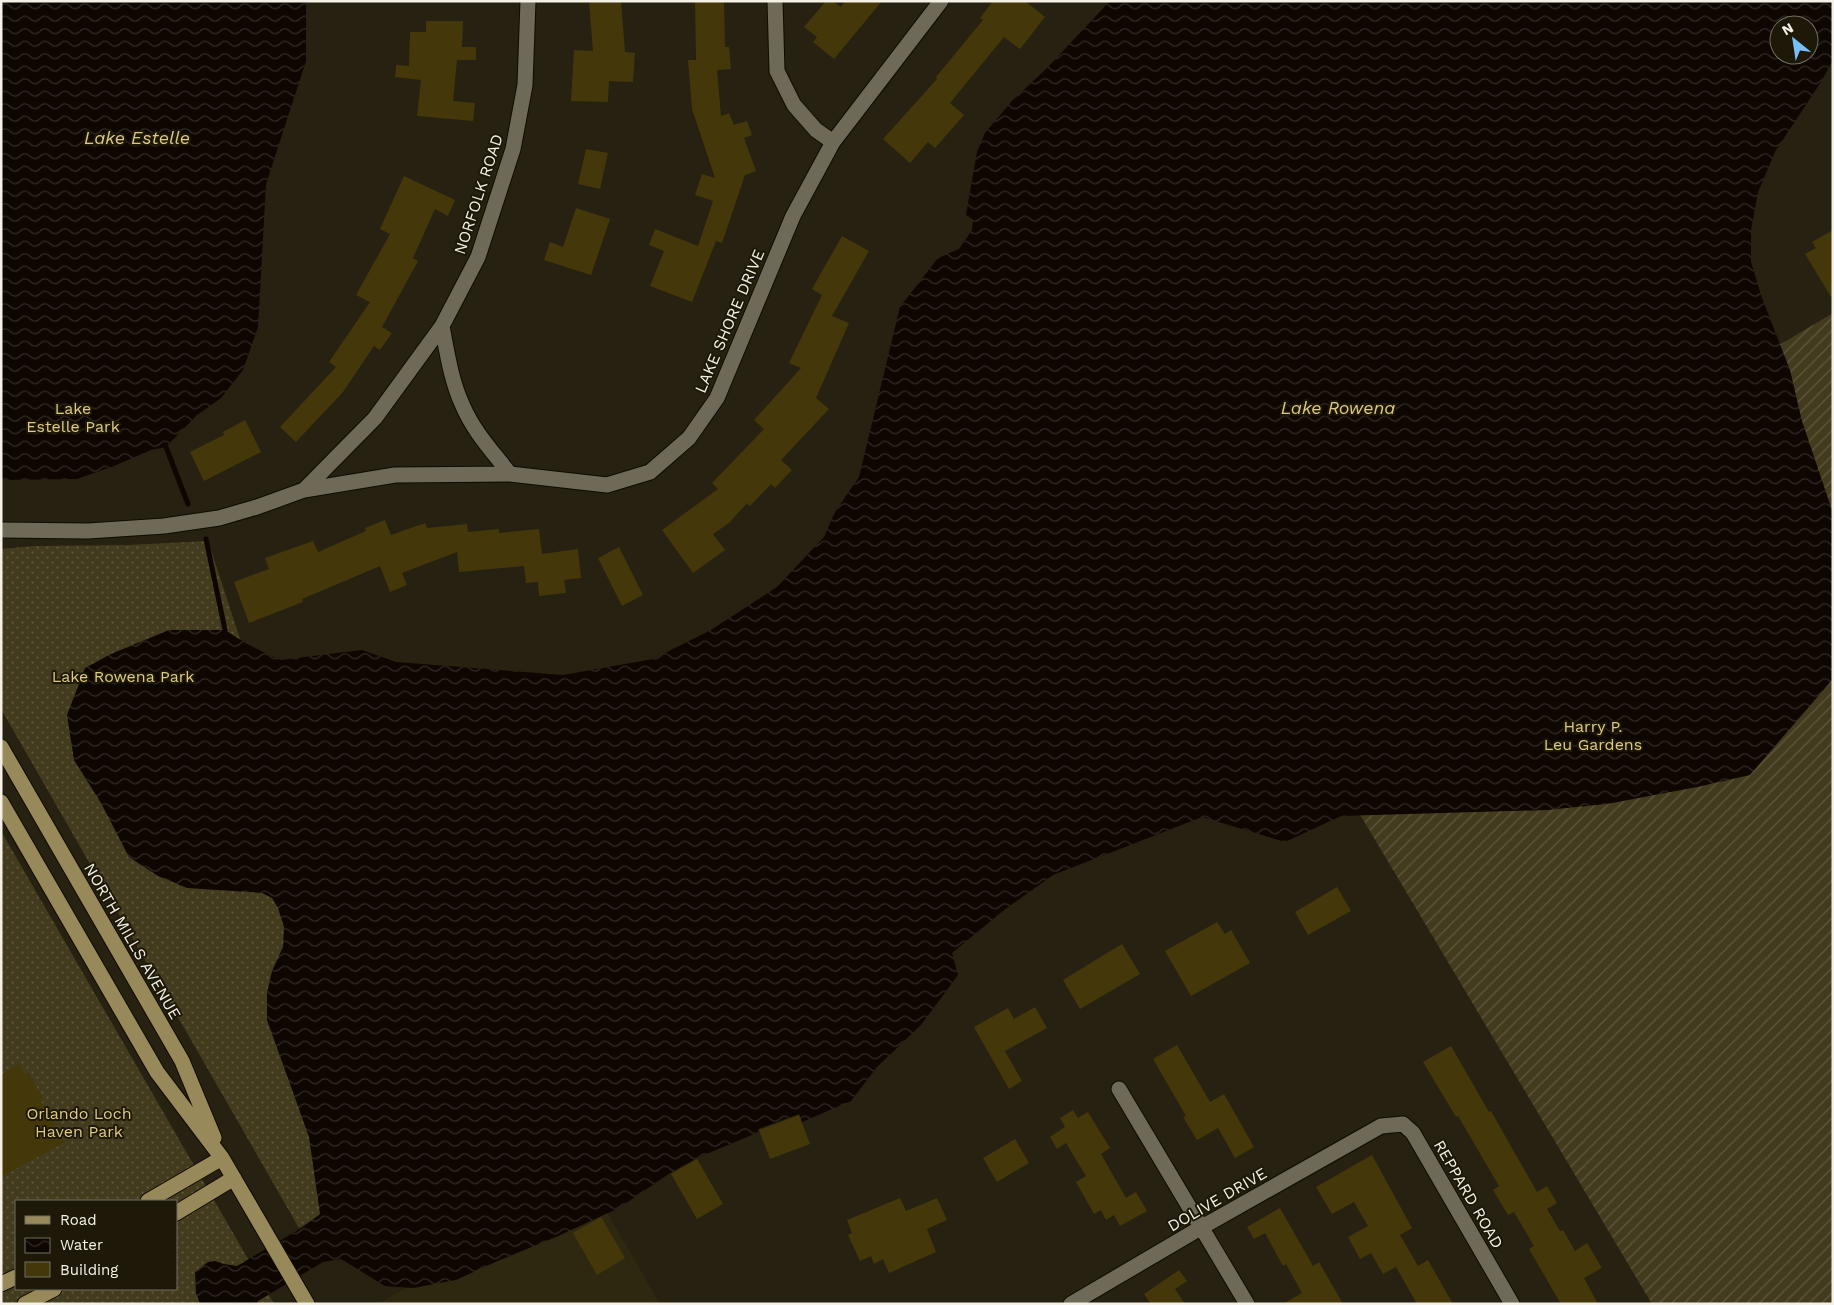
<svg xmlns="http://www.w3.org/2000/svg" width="1834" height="1305" viewBox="0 0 1834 1305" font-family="'Work Sans',sans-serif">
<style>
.built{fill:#2f2810}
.grass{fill:url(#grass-dots);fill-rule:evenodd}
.garden{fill:url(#garden-furrows)}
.water{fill:url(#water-waves);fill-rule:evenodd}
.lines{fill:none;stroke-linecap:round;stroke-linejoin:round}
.stream{stroke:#0e0600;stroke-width:5}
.building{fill:#44380b}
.minor-casing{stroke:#0f0b00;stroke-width:17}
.major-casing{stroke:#0f0b00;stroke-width:17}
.minor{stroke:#6f6a57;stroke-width:15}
.major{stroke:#978959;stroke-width:15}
.labels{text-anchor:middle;stroke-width:4;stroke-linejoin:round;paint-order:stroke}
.street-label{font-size:16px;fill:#f5f1e7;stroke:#1d1807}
.park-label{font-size:16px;fill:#deca83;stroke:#1d1807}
.water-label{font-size:18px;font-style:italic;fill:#dec982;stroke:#1d1807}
</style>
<defs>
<pattern id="grass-dots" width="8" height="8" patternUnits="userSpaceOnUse" patternTransform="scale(1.25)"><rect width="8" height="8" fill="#433b1e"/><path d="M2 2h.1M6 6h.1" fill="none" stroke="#5f583f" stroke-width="1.8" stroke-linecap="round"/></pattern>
<pattern id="garden-furrows" width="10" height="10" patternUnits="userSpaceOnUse" patternTransform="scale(1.25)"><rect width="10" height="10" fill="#433b1e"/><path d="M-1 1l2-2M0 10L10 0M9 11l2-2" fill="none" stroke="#5f583f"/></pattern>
<pattern id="water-waves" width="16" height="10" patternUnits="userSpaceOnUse" patternTransform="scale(1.25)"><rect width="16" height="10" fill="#0e0600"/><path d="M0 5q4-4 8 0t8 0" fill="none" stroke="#322b25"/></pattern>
</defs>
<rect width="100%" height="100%" fill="#262110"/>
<path class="built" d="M589 1181 660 1304H378Z"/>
<path class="grass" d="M208 541 248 663 393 1171 299 1228 1 709V549L35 546 128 545Z
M1 831 274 1304H1ZM16 1201H176V1289H16Z"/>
<path class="garden" d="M1833 313V1304H1652L1263 652Z"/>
<path class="water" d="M1 1H306V61L266 184 258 327 243 370 221 398 197 415 166 447 151 450 114 466 77 479 1 480Z
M1110 1H1833V60L1821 82 1776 150 1758 192 1751 230V262L1762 298 1790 370 1802 421 1833 513V679L1750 775 1697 787 1607 804 1547 810 1341 816 1285 842 1202 817 1053 875 1004 910 952 953 958 975 921 1025 877 1067 851 1101 802 1122 799 1114 758 1129 759 1132 697 1158 670 1173 619 1208 556 1237 500 1260 456 1280 413 1288 385 1286 341 1259 323 1262 258 1301 257 1304H200L196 1293 195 1272 208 1262 215 1261 224 1264 237 1266 303 1227 320 1214 309 1137 267 1020V993L272 971 283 947 284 927 278 908 272 898 262 893 187 888 158 876 129 857 101 803 74 760 67 715 85 668 111 654 169 630H225L247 644 280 660 362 650 396 662 563 675 653 659 711 630 777 587 824 537 835 512 859 477 900 307 938 258 959 249 972 230 973 221 966 215 977 152 985 133 1012 101 1047 68ZM1779 25H1809V55H1779Z"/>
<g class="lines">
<path class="stream" d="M166 447 188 504
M206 539 225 630"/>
</g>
<path class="building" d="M589 1H621L625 52 635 53 633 82 609 81 608 102 571 101 574 50 593 51Z
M695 1H724L725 47H729L731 69 717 70 721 116 729 113 734 125 747 121 752 135 744 138 756 171 745 175 722 243 716 241 692 302 650 286 664 251 649 245 655 229 698 246 713 201 695 195 702 174 715 178 692 109 688 60H696Z
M826 1H833L841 7 845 1H882L834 59 813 42 817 37 804 27Z
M993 1H1025L1045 17 1020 49 1004 37 950 103 964 115 935 148 928 142 910 163 883 139 937 79 936 77 983 20 980 18Z
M426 21H463L462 47H476V60H457L453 101 475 103 473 121 417 116 421 80 395 77 396 65 409 66 410 32H426Z
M586 149 608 153 600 189 578 184Z
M404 176 455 200 448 216 435 209 413 258 418 261 382 327 392 333 380 350 374 346 343 392 296 442 280 427 336 367 329 362 370 302 356 295 390 234 380 229Z
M576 208 610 219 591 275 544 260 550 242 563 247Z
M1833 230V300L1805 254 1816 248 1812 242Z
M842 236 869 251 832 316 849 323 816 398 829 409 781 460 792 470 775 488 771 484 750 506 747 503 729 523 713 534 725 550 693 573 662 530 718 489 712 483 764 429 754 420 801 368 789 363 822 295 812 289Z
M245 420 261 452 204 481 190 452 224 435 223 432Z
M385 520 391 535 425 523 427 528 467 524 468 532 499 529V533L539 529 542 554 578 549 581 578 564 580 566 593 539 596 538 582 526 583 524 566 459 572 457 552 402 573 407 585 390 592 380 566 302 599 303 602 249 623 234 582 269 569 265 558 313 541 318 552 366 531 365 528Z
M619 547 643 595 622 606 598 558Z
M1337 887 1351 911 1308 935 1295 912Z
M1217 922 1225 934 1231 930 1250 963 1191 996 1165 951Z
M1122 944 1140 974 1080 1009 1063 980Z
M1035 1007 1047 1028 1005 1051 1022 1081 1009 1089 974 1027 1008 1008 1014 1019Z
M1177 1045 1210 1102 1224 1094 1254 1147 1235 1158 1218 1128 1197 1140 1183 1117 1186 1116 1153 1059Z
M1451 1046 1489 1112 1491 1111 1537 1192 1547 1186 1557 1203 1547 1209 1560 1231 1563 1230 1575 1251 1587 1243 1602 1268 1584 1278 1598 1304H1561L1529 1249 1534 1246 1514 1212 1508 1215 1493 1190 1499 1186 1458 1116 1456 1117 1423 1062Z
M19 1064 25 1074 28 1072 43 1098 40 1099 65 1142 1 1177V1075Z
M1073 1110 1078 1118 1088 1112 1110 1148 1101 1154 1126 1198 1136 1192 1147 1211 1120 1226 1114 1215 1106 1220 1101 1210 1094 1214 1076 1182 1086 1176 1066 1143 1057 1149 1050 1137 1065 1127 1060 1118Z
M799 1115 810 1144 770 1159 759 1130Z
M1015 1139 1029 1163 997 1182 983 1158Z
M1372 1155 1412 1228 1400 1235 1418 1266 1428 1260 1453 1304H1417L1396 1267 1383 1274 1371 1253 1360 1259 1348 1237 1368 1226 1354 1202 1332 1214 1316 1187Z
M697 1159 723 1204 697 1219 671 1174Z
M900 1198 906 1211 937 1198 947 1220 927 1229 936 1252 889 1273 883 1259 874 1264 871 1256 860 1261 848 1235 852 1233 847 1220Z
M1280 1208 1313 1266 1319 1262 1343 1304H1283L1302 1293 1286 1264 1283 1266 1265 1233 1254 1239 1247 1227Z
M601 1217 625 1258 597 1275 573 1233Z
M1179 1270 1187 1281 1175 1289 1185 1304H1151L1144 1294Z"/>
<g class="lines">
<defs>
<path id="minor" d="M775 1 777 71 794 105 816 130 833 142
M442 326C447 352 451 380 462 404 473 431 493 452 510 474
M304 490 375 418 442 326 478 257 513 149 525 85 528 1
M1 530 88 531 164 526 219 518 257 507 304 490 395 475 510 474 607 485 650 472 689 438 717 398 793 216 833 142 941 1
M1119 1089 1247 1304
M1071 1304 1202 1227 1381 1126 1403 1124 1413 1133 1512 1304"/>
<path id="major" d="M1 747 182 1061 214 1138
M1 802 157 1072 222 1158 307 1304
M148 1201 222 1158
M176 1213 234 1178
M1 1284 16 1277
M25 1304 54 1289"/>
</defs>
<use href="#minor" class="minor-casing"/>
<use href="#major" class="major-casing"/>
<use href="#minor" class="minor"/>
<use href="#major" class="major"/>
</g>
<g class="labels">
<g class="street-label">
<text transform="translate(478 194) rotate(-72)" y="6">NORFOLK ROAD</text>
<text transform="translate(729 321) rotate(-67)" y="6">LAKE SHORE DRIVE</text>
<text transform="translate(133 941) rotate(60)" y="6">NORTH MILLS AVENUE</text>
<text transform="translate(1469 1194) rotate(60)" y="6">REPPARD ROAD</text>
<text transform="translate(1217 1199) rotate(-30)" y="6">DOLIVE DRIVE</text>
</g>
<g class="park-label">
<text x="73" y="414">Lake<tspan x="73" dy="18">Estelle Park</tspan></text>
<text x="123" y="682">Lake Rowena Park</text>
<text x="1593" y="732">Harry P.<tspan x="1593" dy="18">Leu Gardens</tspan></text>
<text x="79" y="1119">Orlando Loch<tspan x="79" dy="18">Haven Park</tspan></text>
</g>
<g class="water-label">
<text x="137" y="144">Lake Estelle</text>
<text x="1338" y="414">Lake Rowena</text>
</g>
</g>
<rect width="1834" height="1305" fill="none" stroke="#f5f1e7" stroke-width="5"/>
<rect x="15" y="1200" width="162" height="90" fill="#1d1807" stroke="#736f61"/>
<rect x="25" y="1216" width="25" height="8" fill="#978959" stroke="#736f61"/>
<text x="60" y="1225" font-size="15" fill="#f5f1e7">Road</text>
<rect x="25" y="1238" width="25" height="15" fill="url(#water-waves)" stroke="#736f61"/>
<text x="60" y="1250" font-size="15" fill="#f5f1e7">Water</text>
<rect x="25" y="1262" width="25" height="15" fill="#44380b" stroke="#736f61"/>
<text x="60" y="1275" font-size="15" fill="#f5f1e7">Building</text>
<g transform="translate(1794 40) rotate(330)"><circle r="24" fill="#1d1807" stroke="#736f61"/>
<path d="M0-4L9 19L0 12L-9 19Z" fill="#78bff7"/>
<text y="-8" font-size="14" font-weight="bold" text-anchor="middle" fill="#f5f1e7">N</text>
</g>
</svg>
